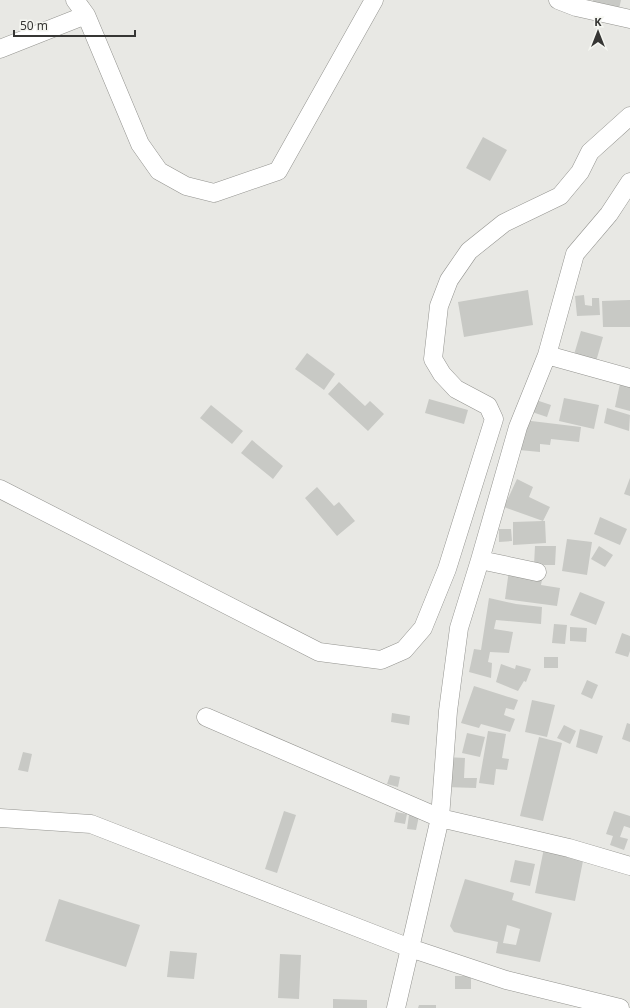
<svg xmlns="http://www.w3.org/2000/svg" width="630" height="1008" viewBox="0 0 630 1008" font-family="'Noto Sans',sans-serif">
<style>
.building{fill:#c8c9c5;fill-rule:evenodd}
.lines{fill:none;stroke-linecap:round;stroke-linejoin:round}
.minor-casing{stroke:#93938f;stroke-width:19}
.minor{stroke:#fff;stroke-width:18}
</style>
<rect width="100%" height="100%" fill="#e8e8e4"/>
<path class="building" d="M593 0H621L619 9 592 2Z
M483 137 507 150 490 181 466 168Z
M528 290 533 325 464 337 458 302Z
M584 295 585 305 592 306V298H599L600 315 577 316 575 296Z
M630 300V327H603L602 301Z
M581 331 603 337 595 365 573 358Z
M307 353 335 374 324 390 295 369Z
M621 379 630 381V411L615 407Z
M339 382 365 406 370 401 384 414 368 431 328 394Z
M564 398 599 405 594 429 559 421Z
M429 399 468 410 464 424 425 413Z
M536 400 551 405 547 417 532 412Z
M211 405 243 431 232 444 200 418Z
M607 408 630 415 629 431 604 423Z
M523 420 581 427 579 442 551 439 550 445 540 444V452L519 450Z
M252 440 283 466 273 479 241 453Z
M630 478V496L624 494Z
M517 479 533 487 529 497 550 507 543 521H545L546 543 513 545V522L543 521 504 507Z
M317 487 334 506 339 502 355 521 337 536 305 498Z
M600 517 627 529 620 545 594 534Z
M499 529H511L512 541 499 542Z
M567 539 592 542 587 575 562 571Z
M535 546H556L555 565H534Z
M599 546 613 555 605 567 591 559Z
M509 570 543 575 541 585 560 588 557 606 505 599Z
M580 592 605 602 596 625 570 615Z
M489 598 516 604 542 607 541 624 496 620 494 629 513 632 509 653 490 652 488 662 492 663 491 678 469 672 474 649 481 650Z
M554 624 567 625 565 644 552 643Z
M570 627 587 628 586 642 570 641Z
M622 633 630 636V651L628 657 615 653Z
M544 657H558V668H544Z
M501 664 515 669 516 665 531 669 526 682 524 681 518 691 496 682Z
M587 680 598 685 592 699 581 694Z
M474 686 518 700 514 710 506 708 504 715 515 719 510 732 481 724 479 728 461 723Z
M532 700 555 705 547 737 525 732Z
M392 713 410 716 409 725 391 722Z
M627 723 630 724V742L622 739Z
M564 725 576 731 570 744 557 738Z
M580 729 603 736 597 754 576 747Z
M488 731 506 734 502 758 509 759 507 770 496 769 494 785 479 783Z
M467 733 485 737 480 757 462 753Z
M539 737 562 743 543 821 520 816Z
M23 752 32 754 28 772 18 770Z
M446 757 465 758 464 778H477L476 788 445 787Z
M390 775 400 777 398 787 387 784Z
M284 811 296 815 277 873 265 869Z
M614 811 630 816V828L624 826 620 837 628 839 624 850 610 845 613 836 606 834Z
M396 812 407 814 405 824 394 822Z
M409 815 419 816 416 830 407 829Z
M544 848 584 856 575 901 535 893Z
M515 860 535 864 530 886 510 882Z
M465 879 514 893 512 900 552 913 540 962 496 953 498 942 454 932 450 926ZM507 925 520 929 516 945 503 943Z
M59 899 140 925 126 967 45 941Z
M170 951 197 953 194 979 167 977Z
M280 954 301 955 299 999 278 998Z
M455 976H471V989H455Z
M333 999 367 1000V1008H333Z
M419 1005H436V1008H418Z"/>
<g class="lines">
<defs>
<path id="minor" d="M75 0 86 15 140 144 159 171 186 186 214 193 278 171 374 0
M558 0 576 7 630 19
M0 49 86 15
M547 355 630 378
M0 489 319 652 381 660 404 650 423 628 447 569 494 419 488 406 456 389 442 374 433 359 439 306 449 280 469 251 504 223 560 196 580 172 590 152 630 116
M480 560 537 572
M206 717 440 818 569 848 630 866
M0 818 91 824 410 948 396 1008
M620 1008 506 980 410 948 440 818 448 711 459 628 480 560 518 427 547 355 575 254 609 214 630 182"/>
</defs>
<use href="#minor" class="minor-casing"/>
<use href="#minor" class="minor"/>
</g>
<g transform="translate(598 32)" stroke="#f5f6f1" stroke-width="3" paint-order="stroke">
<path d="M0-3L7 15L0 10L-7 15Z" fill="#363634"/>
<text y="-6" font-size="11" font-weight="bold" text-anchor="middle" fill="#363634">K</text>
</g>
<path d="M14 30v6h121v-6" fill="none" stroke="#363634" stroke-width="2"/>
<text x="20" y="30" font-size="12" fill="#363634" stroke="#f5f6f1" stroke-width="3" paint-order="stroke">50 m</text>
</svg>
